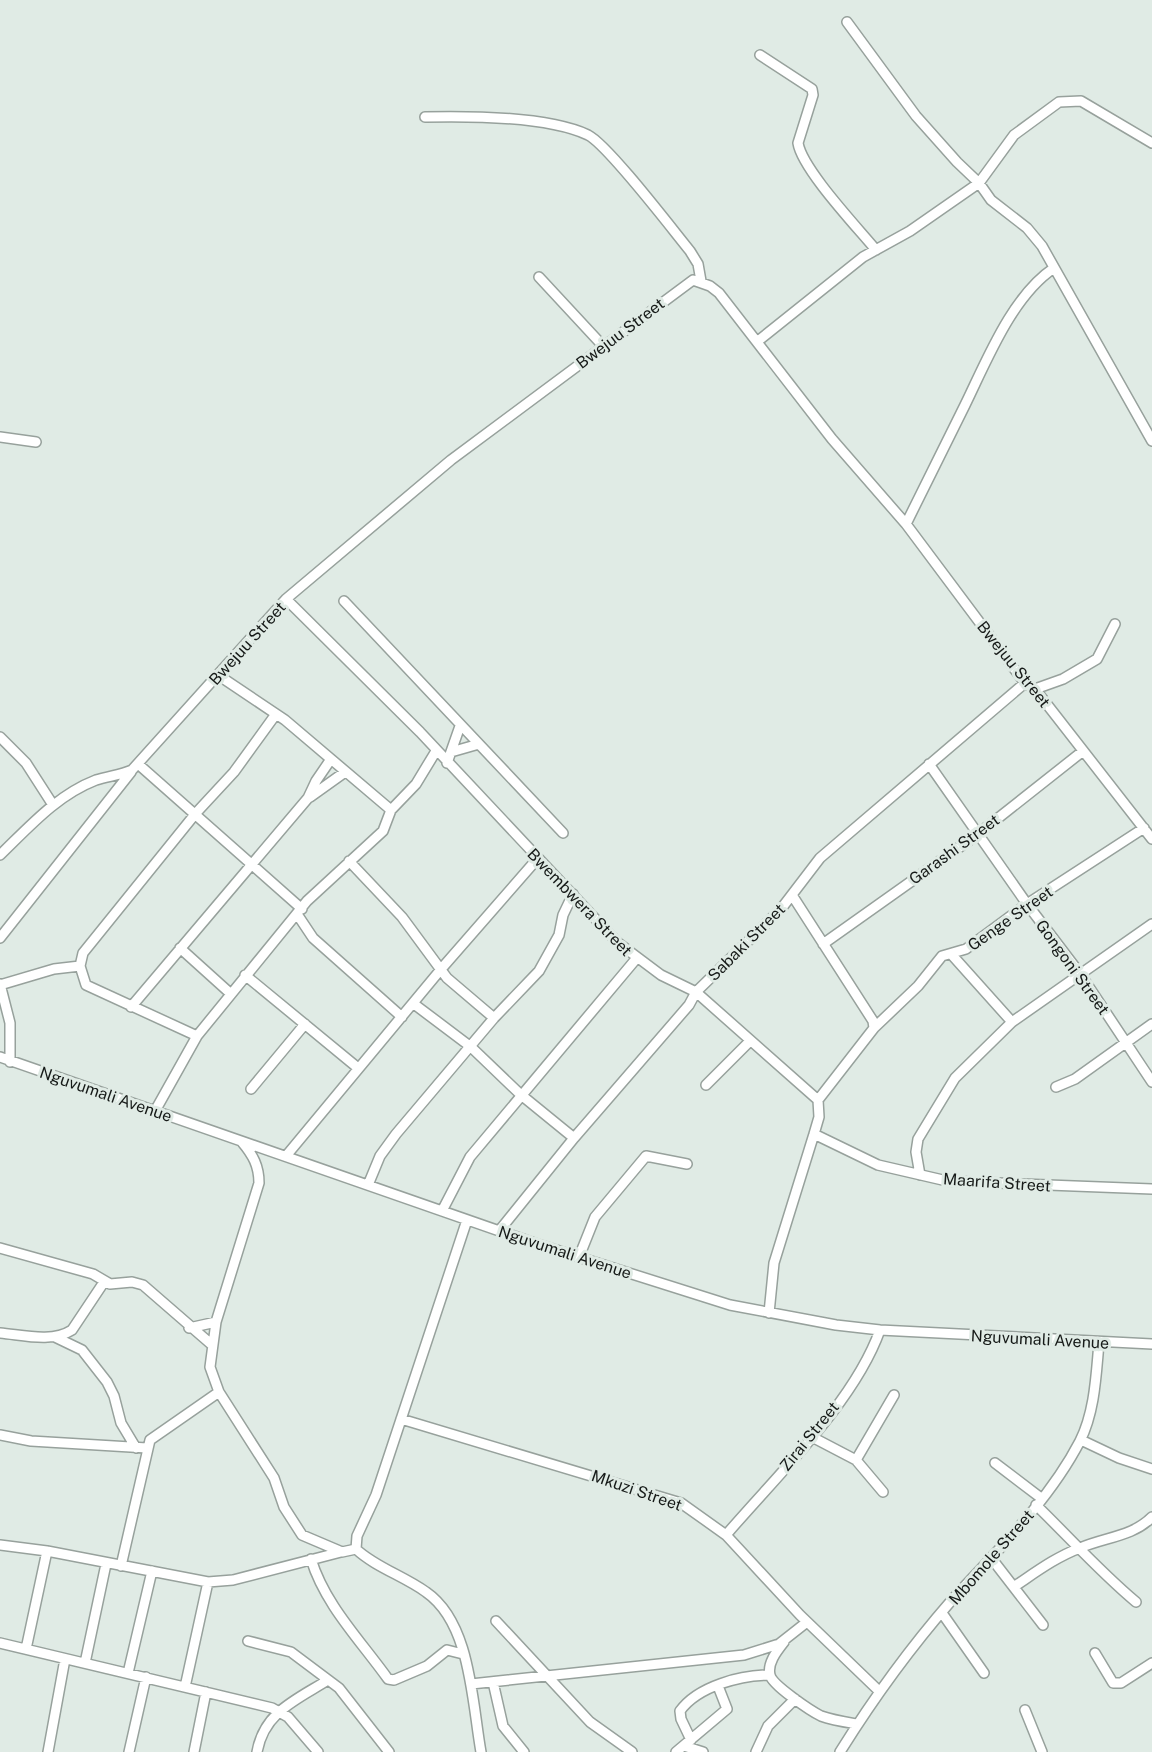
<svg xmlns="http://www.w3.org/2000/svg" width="1152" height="1752" viewBox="0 0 1152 1752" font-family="'Public Sans',sans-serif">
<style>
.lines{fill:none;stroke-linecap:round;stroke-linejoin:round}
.minor-casing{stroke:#97a19c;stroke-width:12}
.minor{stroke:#fff;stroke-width:9}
.labels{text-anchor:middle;stroke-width:6;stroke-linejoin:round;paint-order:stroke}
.street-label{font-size:16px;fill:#161a18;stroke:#e0ebe5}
</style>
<rect width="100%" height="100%" fill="#e0ebe5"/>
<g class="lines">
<defs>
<path id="minor" d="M847 22 916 116 957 162 979 183 991 200 1027 228 1042 246 1152 441
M760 55 812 89 813 95 798 143C802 169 857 227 876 250
M425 117C470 116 547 116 588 135 608 145 672 229 690 251L698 264 701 281
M539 277 603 346
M758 341 863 257 910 231 979 183 1014 135 1059 102 1081 101 1152 143
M0 437 36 442
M906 524C926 484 945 445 965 405 987 360 1012 296 1054 268
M286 599 420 732 617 942 661 975 696 992 818 1100 819 1117 814 1134 774 1263 769 1313
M344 601 563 833
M218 675 285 720 391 810
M1035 689 1063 679 1097 659 1115 624
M0 737 26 763 53 805
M451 752 479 744
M447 763 460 726
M138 764 302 909
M929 764 1027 904 1081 975 1152 1082
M310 797 345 772
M0 855C29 827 57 795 96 780 108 776 121 775 132 770L286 599 451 460 693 280 710 286 719 293 832 439 906 524 1025 683 1035 689 1152 839
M349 861 402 917 447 978 494 1018
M792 895 873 1021 874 1028
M297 914 313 938 402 1017
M0 938 131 772
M823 944 978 834 1083 751
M180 948 231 994
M952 955 1012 1022
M245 975 358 1068
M0 984 10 1023V1062
M0 985 54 969 80 966
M414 1004 471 1047 520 1094 574 1138
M131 1007 308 798 316 781 331 759
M197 1036 86 985 80 966 83 953 196 813 234 772 276 714
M0 1057 534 1243 730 1305 836 1325 880 1330 1152 1344
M706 1085 750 1041
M1056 1087 1075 1079 1152 1024
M251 1089 305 1024
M818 1100 874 1028 918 986 942 956 966 949 1027 904 1144 828
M155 1111 197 1036 307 901 383 831 391 810 416 784 436 751
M814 1134 878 1165 947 1181 1152 1189
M242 1142C253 1155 259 1166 259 1183L216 1322 210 1367 219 1392 274 1478 284 1507 302 1535 342 1552 356 1549
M286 1156 442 968 538 858
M920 1175 916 1152 918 1139 955 1078 1012 1022 1152 924
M368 1185 380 1156 396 1134 494 1018 539 971 559 935 563 915 573 894
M442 1211 470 1157 636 959
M467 1220 376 1495 357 1536 356 1549C375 1567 404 1576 426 1592 471 1623 472 1702 481 1752
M499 1231 574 1138 689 1005 696 992 781 909 820 858 1025 683
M0 1248 93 1274 110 1284 132 1282 143 1285 211 1344
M579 1257 595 1217 646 1156 687 1164
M189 1328 216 1322
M0 1333C23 1335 52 1343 72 1330L104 1282
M55 1337 82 1350 107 1382 114 1396 121 1423 136 1448
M401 1419 681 1503 726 1535 800 1615 879 1691
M0 1435 31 1441 147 1448
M812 1437 856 1460 883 1492
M1081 1440 1119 1458 1152 1469
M856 1460 894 1395
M995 1463 1041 1498
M1036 1505C1069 1537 1100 1572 1136 1602
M726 1535C777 1475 854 1403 880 1330
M0 1545 47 1551 208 1582 233 1580 341 1552
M311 1559C325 1605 361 1641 388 1679L394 1680 427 1666 447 1650 463 1654
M992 1559 1043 1625
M121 1566 150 1440 219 1392
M1015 1586C1036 1572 1056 1557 1080 1548 1105 1537 1132 1537 1152 1517
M942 1613 984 1673
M496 1621 590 1722 632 1752
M248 1641 291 1652 339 1688 389 1752
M784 1642C777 1651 767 1663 770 1675 772 1685 811 1711 821 1716 832 1720 845 1722 857 1724
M0 1643 272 1708 288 1717 318 1752
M26 1649 47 1551
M1095 1653 1113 1683H1121L1152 1663
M85 1663 106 1564
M128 1673 152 1571
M493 1682 503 1726 524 1752
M471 1684 744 1655 779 1644 807 1622
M185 1687 208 1582
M1025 1710 1042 1752
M691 1740 681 1719 680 1711C698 1686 741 1675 770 1675
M684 1746 703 1752
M48 1752 65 1659
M129 1752 146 1677
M194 1752 206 1692
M257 1752C264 1712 296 1700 328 1680
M676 1752 727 1709 718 1686
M756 1752 768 1726 795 1699
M840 1752C873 1699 910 1648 951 1601 996 1552 1049 1501 1080 1441 1095 1411 1096 1375 1099 1343"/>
</defs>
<use href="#minor" class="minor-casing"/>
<use href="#minor" class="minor"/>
</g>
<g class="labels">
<g class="street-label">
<text transform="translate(620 333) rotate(-37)" y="6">Bwejuu Street</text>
<text transform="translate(247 643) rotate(-48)" y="6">Bwejuu Street</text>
<text transform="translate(1014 664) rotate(51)" y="6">Bwejuu Street</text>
<text transform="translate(954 849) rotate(-36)" y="6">Garashi Street</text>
<text transform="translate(580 902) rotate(46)" y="6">Bwembwera Street</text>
<text transform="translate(1010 918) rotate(-35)" y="6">Genge Street</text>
<text transform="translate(746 942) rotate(-45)" y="6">Sabaki Street</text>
<text transform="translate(1073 967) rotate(54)" y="6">Gongoni Street</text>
<text transform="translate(106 1094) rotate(19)" y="6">Nguvumali Avenue</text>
<text transform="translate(997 1182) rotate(4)" y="6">Maarifa Street</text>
<text transform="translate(565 1252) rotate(18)" y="6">Nguvumali Avenue</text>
<text transform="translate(1040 1339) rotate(3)" y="6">Nguvumali Avenue</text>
<text transform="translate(809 1436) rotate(-51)" y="6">Zirai Street</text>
<text transform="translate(637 1490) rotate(19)" y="6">Mkuzi Street</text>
<text transform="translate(991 1557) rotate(-49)" y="6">Mbomole Street</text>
</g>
</g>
</svg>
